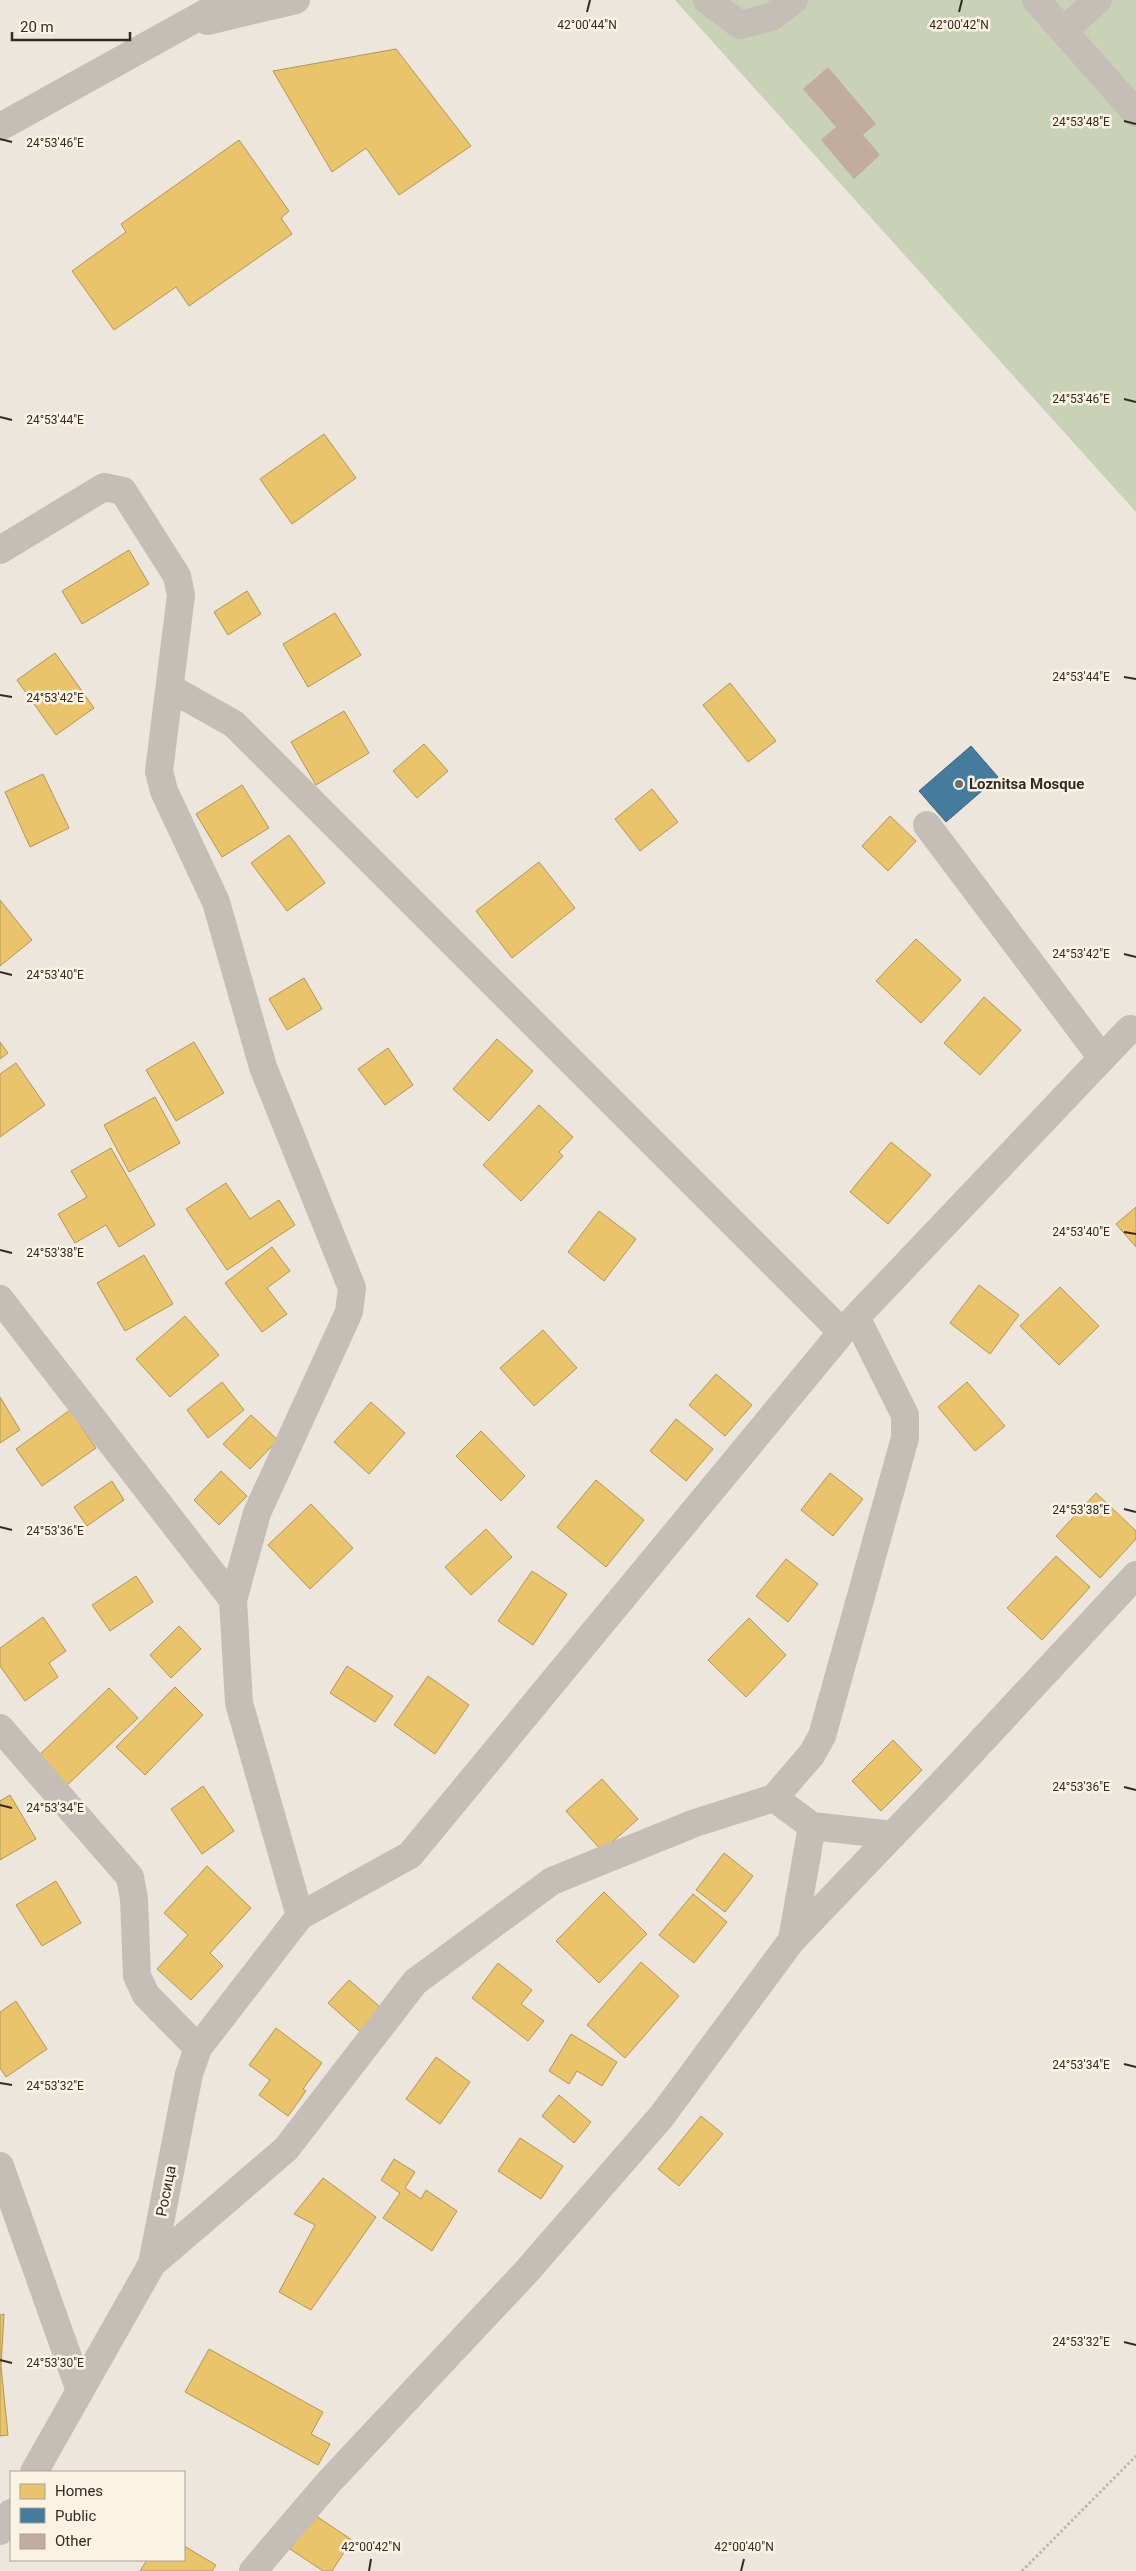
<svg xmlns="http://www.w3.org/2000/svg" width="1136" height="2571" viewBox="0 0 1136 2571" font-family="Roboto,sans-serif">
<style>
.green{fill:#c9d2b6}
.homes{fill:#e9c46a;stroke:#b39655}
.public{fill:#457b9d;stroke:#406379}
.building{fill:#c1ac9d}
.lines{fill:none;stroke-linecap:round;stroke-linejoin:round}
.path{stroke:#bdb6ae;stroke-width:3;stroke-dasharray:2.5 2.5;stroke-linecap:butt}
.minor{stroke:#c4beb6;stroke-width:28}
.ticks{fill:none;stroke:#342b25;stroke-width:2}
.poi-dot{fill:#746c65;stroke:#faf2e2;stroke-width:2}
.labels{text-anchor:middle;stroke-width:5;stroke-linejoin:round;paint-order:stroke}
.poi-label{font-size:15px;font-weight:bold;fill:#342b25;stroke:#faf2e2;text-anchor:start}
.street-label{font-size:15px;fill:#342b25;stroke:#faf2e2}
.ticks-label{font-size:12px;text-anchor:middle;fill:#342b25;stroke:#faf2e2;stroke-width:5;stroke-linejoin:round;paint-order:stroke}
</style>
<rect width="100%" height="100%" fill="#ece6dc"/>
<path class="green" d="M675 0H1136V512Z"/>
<path class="homes" d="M396 49 471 146 399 195 366 148 332 172 273 71Z
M239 140 289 211 281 218 292 234 189 306 176 287 114 330 72 271 126 232 121 224Z
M324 434 356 478 292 524 260 479Z
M129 550 149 584 82 624 62 591Z
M247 591 261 614 228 635 214 612Z
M335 613 361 655 308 687 283 644Z
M55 653 94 708 56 735 17 680Z
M730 683 776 741 748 762 703 705Z
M344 711 369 753 316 785 291 742Z
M424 744 448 771 417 798 393 771Z
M43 774 69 828 30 847 5 792Z
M242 785 269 828 222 857 196 814Z
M652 789 678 822 640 851 615 819Z
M890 816 916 841 888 871 862 846Z
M289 835 325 883 287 911 251 863Z
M539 862 575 908 512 958 476 911Z
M0 900 32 940 0 966Z
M916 939 961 980 921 1023 876 981Z
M304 978 322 1009 287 1030 269 999Z
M984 997 1021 1030 980 1075 944 1043Z
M497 1039 533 1071 489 1121 453 1089Z
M0 1042 8 1053 0 1059Z
M194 1042 224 1093 176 1121 146 1070Z
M388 1048 413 1085 385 1105 358 1069Z
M16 1063 45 1105 0 1137V1074Z
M155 1097 180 1143 129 1172 104 1125Z
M539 1105 573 1137 559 1152 563 1156 521 1201 483 1165Z
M891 1142 931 1175 888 1224 850 1192Z
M111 1148 155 1225 119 1247 106 1225 75 1243 58 1214 87 1197 71 1171Z
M226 1183 250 1219 279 1200 295 1225 227 1270 186 1209Z
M1136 1207V1247L1116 1224Z
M599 1211 636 1239 604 1281 568 1252Z
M272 1247 290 1271 267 1288 287 1314 262 1332 225 1283Z
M144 1255 173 1304 125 1331 97 1283Z
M979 1285 1019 1315 990 1354 950 1323Z
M1060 1287 1099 1326 1059 1365 1020 1326Z
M185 1316 219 1355 170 1397 136 1359Z
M543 1330 577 1368 534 1406 500 1368Z
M716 1374 752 1405 725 1436 689 1405Z
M222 1382 244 1410 208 1438 187 1410Z
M967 1382 1005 1426 975 1451 938 1407Z
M0 1397 20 1430 0 1443Z
M371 1402 405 1433 369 1474 334 1442Z
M70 1410 96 1448 42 1486 16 1449Z
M251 1415 278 1440 250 1469 223 1444Z
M676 1419 713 1449 686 1481 650 1451Z
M481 1431 525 1476 501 1501 456 1456Z
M221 1471 247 1496 219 1525 194 1500Z
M830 1473 863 1499 833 1536 801 1510Z
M596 1480 644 1520 606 1567 557 1527Z
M112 1481 124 1500 87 1526 74 1507Z
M1096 1493 1136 1531V1539L1100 1578 1056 1536Z
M311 1504 353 1548 310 1589 268 1545Z
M486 1529 512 1557 471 1595 445 1567Z
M1056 1556 1090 1587 1042 1640 1007 1608Z
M786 1559 818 1584 788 1622 756 1596Z
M532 1571 567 1594 533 1645 498 1621Z
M136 1576 153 1602 110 1631 92 1605Z
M43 1617 66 1651 49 1663 58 1677 25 1701 0 1666V1648Z
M749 1618 786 1655 746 1697 708 1660Z
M179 1626 201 1649 171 1678 150 1655Z
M347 1666 393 1696 375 1722 330 1693Z
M428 1676 469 1705 435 1754 394 1725Z
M175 1687 203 1715 145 1775 116 1747Z
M109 1688 138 1718 63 1789 35 1759Z
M893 1740 922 1770 881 1811 852 1781Z
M602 1779 638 1819 602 1851 566 1811Z
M203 1786 234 1831 202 1854 171 1809Z
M10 1795 36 1839 0 1860V1801Z
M724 1853 753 1876 725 1912 696 1890Z
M207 1866 251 1908 210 1953 223 1966 191 2000 157 1969 188 1935 164 1913Z
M56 1881 81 1923 42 1946 16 1905Z
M604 1892 647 1934 599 1983 556 1941Z
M693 1894 727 1922 694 1963 659 1935Z
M641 1962 679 1996 625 2058 587 2025Z
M498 1963 532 1990 521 2004 544 2021 528 2041 472 1998Z
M349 1980 387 2013 366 2037 328 2003Z
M16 2001 47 2049 6 2077 0 2068V2012Z
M276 2028 322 2063 303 2089 306 2091 288 2116 259 2095 270 2080 249 2065Z
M571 2034 617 2062 602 2086 577 2071 569 2084 549 2071Z
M436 2057 470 2082 440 2124 406 2099Z
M559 2095 591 2122 574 2143 542 2116Z
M701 2116 723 2134 679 2186 658 2169Z
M520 2138 563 2166 541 2199 498 2171Z
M394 2159 415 2172 405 2188 421 2199 426 2190 457 2211 432 2251 383 2218 400 2193 381 2180Z
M323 2178 376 2217 311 2310 279 2292 315 2225 294 2214Z
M4 2314 1 2366 8 2435 0 2436V2315Z
M209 2349 323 2412 311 2434 330 2444 318 2465 185 2392Z
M313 2514 352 2540 332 2571H323L290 2549Z
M184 2546 216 2565 212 2571H140L147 2560H184Z"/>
<path class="public" d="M971 746 998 777 946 822 919 791Z"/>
<path class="building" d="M828 67 876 124 863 135 880 155 854 179 821 140 836 127 803 89Z"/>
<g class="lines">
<path class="path" d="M1022 2571 1136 2456"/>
<path class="minor" d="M707 0 740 25 771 17 794 0
M1036 0 1136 113
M207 21 296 0
M1063 31 1098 0
M0 127 229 0
M0 550 104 487 123 491 177 576 181 595 159 771 164 791 216 902 263 1067 352 1288 349 1312 257 1513 233 1600 239 1703 300 1916
M170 688 234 724 842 1332
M927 825 1102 1058
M0 1299 233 1600
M0 1728 130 1877 134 1899 137 1976 146 1995 198 2048
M812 1826 893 1835
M792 1940 950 1775 1136 1575
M0 2166 80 2391
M152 2264 286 2149 415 1982 552 1881 695 1823 774 1798 812 1754 822 1736 905 1438V1415L857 1319
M34 2472 152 2264 189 2074 198 2048 300 1916 410 1855 842 1332 1130 1029
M0 2531 11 2513
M253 2571 328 2483 527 2271 661 2117 792 1940 812 1826 774 1798"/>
</g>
<path class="ticks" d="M587 12 590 0M959 12 962 0M1124 121 1136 124M0 139 12 142M1124 399 1136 402M0 417 12 420M1124 677 1136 679M0 695 12 697M1124 954 1136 957M0 972 12 975M1124 1232 1136 1234M0 1250 12 1253M1124 1509 1136 1512M0 1527 12 1530M1124 1787 1136 1790M0 1805 12 1808M1124 2064 1136 2067M0 2083 12 2085M1124 2342 1136 2345M0 2360 12 2363M369 2571 371 2559M741 2571 744 2559"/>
<circle class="poi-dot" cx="959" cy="784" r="5"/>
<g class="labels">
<g class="poi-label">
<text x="969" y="789">Loznitsa Mosque</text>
</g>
<g class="street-label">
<text transform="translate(166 2191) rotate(-79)" y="5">Росица</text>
</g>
</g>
<g class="ticks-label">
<text x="587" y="29">42°00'44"N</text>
<text x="959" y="29">42°00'42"N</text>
<text x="1081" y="126">24°53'48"E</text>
<text x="55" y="147">24°53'46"E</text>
<text x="1081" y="403">24°53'46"E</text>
<text x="55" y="424">24°53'44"E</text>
<text x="1081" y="681">24°53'44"E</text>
<text x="55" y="702">24°53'42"E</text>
<text x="1081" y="958">24°53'42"E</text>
<text x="55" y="979">24°53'40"E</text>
<text x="1081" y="1236">24°53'40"E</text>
<text x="55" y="1257">24°53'38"E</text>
<text x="1081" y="1514">24°53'38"E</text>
<text x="55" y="1535">24°53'36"E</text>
<text x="1081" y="1791">24°53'36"E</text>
<text x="55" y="1812">24°53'34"E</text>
<text x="1081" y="2069">24°53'34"E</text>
<text x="55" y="2090">24°53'32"E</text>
<text x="1081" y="2346">24°53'32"E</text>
<text x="55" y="2367">24°53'30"E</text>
<text x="371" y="2551">42°00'42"N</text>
<text x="744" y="2551">42°00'40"N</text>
</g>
<rect x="10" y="2471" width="175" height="90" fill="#faf2e2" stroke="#aba296"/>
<rect x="20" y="2484" width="25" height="15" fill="#e9c46a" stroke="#aba296"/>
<text x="55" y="2496" font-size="15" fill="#342b25">Homes</text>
<rect x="20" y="2508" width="25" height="15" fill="#457b9d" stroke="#aba296"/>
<text x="55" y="2521" font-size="15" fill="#342b25">Public</text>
<rect x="20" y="2534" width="25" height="15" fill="#c1ac9d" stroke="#aba296"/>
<text x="55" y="2546" font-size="15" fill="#342b25">Other</text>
<path d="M12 32v8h118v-8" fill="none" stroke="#342b25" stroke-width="2.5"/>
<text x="20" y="32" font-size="15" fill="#342b25" stroke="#faf2e2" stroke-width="4" paint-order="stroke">20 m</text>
</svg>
